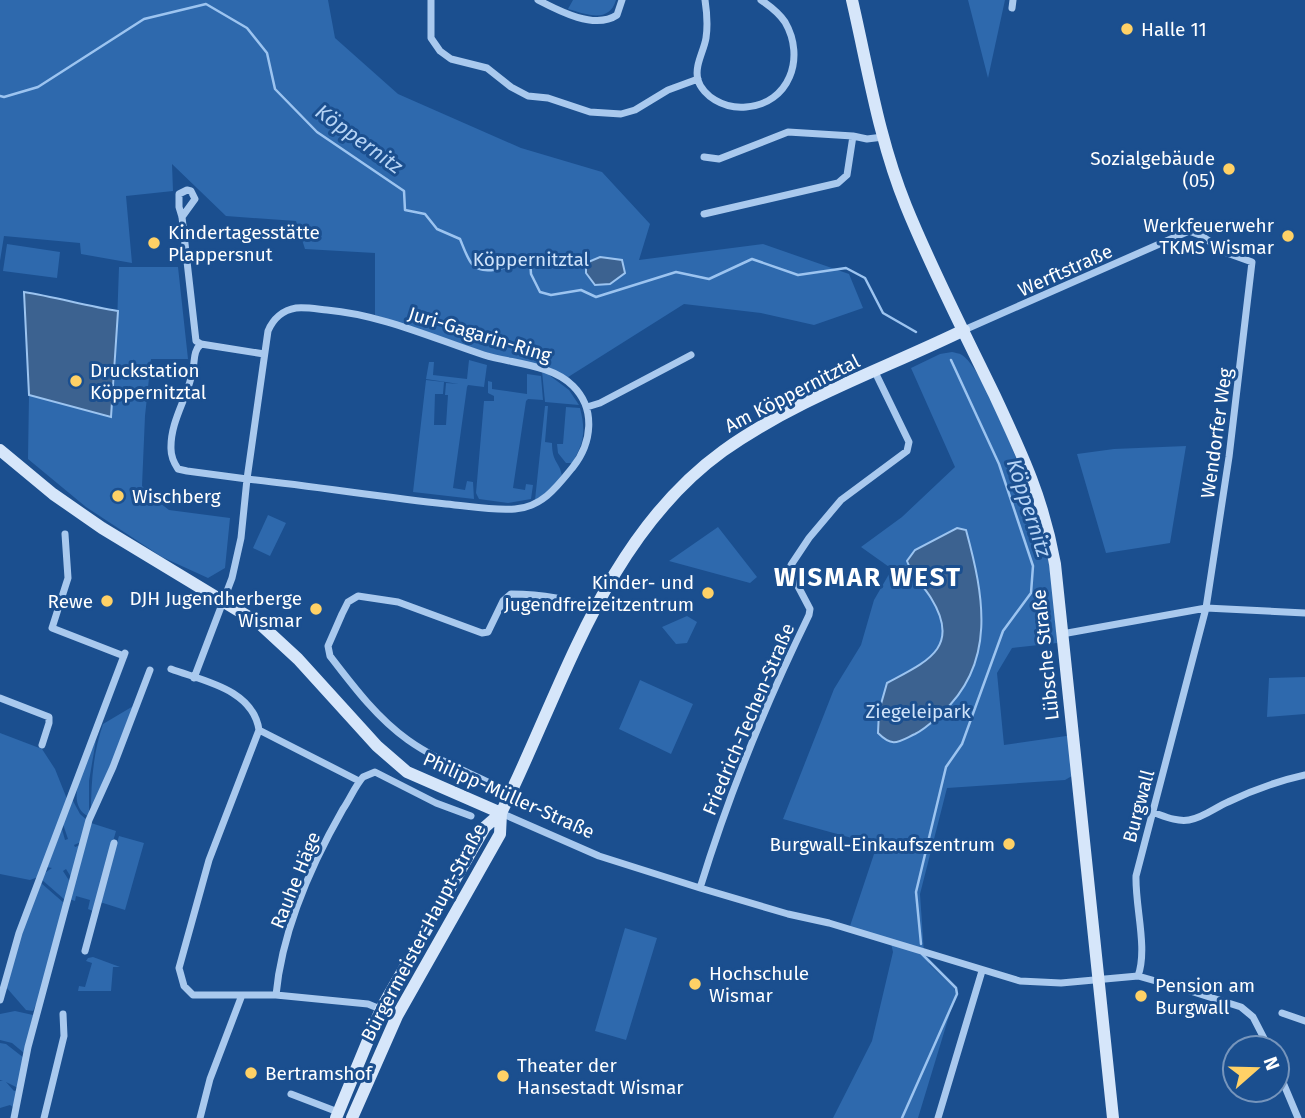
<svg xmlns="http://www.w3.org/2000/svg" width="1305" height="1118" viewBox="0 0 1305 1118" font-family="'Fira Sans',sans-serif">
<style>
.green{fill:#2e69ad}
.water{fill:#3c6290;stroke:#9cc4f0;stroke-width:2}
.lines{fill:none;stroke-linecap:round;stroke-linejoin:round}
.stream{stroke:#9cc4f0;stroke-width:2.5}
.street{stroke:#a9c9ee;stroke-width:7}
.secondary{stroke:#d6e6fa;stroke-width:12}
.poi-dot{fill:#ffd166;stroke:#1b4f8f;stroke-width:2.5}
.labels{text-anchor:middle;stroke-width:6;stroke-linejoin:round;paint-order:stroke}
.poi-label{font-size:19px;fill:#fff;stroke:#1b4f8f;text-anchor:start}
.park-label{font-size:19px;fill:#cfe3fa;stroke:#1b4f8f}
.street-label{font-size:19px;fill:#fff;stroke:#1b4f8f}
.water-label{font-size:21px;font-style:italic;fill:#b5d3f5;stroke:#1b4f8f}
.district-label{font-size:26px;font-weight:bold;letter-spacing:2px;fill:#fff;stroke:#1b4f8f}
</style>
<rect width="100%" height="100%" fill="#1b4f8f"/>
<path class="green" d="M0 0H328L335 38 398 94 521 148 602 172 650 224 639 260 763 244 849 274 863 308 814 325 761 313 684 304 565 379 549 375 569 390 579 405 545 402 542 371 375 315V253L305 249 296 221 226 216 172 164 173 191 126 196 132 263 81 254 80 243 4 236 0 261Z
M573 0H616C609 24 586 14 568 9Z
M968 0H1005L988 78Z
M7 244 60 252 57 278 3 271Z
M119 267H178L188 359H151L145 416 142 486 151 496 169 510 230 518 225 568 208 578 162 557 86 507 28 459 29 395 111 417 115 379Z
M952 352C955 353 959 353 962 355 988 371 1040 518 1047 552 1053 582 1055 613 1057 643L1012 648 997 673 1004 745 1073 735 1077 773 1065 780 947 788 920 894 924 953 930 965 954 988 956 993 918 1118H833L872 1041 893 952 891 943 849 929 877 845 783 819 834 689 861 645 874 600 892 569 861 547 902 517 955 467 911 368 940 354Z
M469 360 487 365 484 387 468 385 467 387 453 488 465 490 467 481 473 482 474 499 413 492 426 380 444 382 443 394H435L434 425H446L448 395H445L446 383 459 384 426 379 429 362H434L433 375 467 379Z
M527 374 541 376 543 400 528 399 526 401 513 488 525 490 526 484 533 485 531 499 508 503 479 499 476 493 484 401H494V396L488 393V381L492 382V389L527 394Z
M545 406H548L545 442 552 443C552 463 560 462 562 476L549 491 535 500Z
M566 407 580 408C586 431 584 443 572 463H566L558 453 557 444H563Z
M1186 446 1170 543 1106 553 1077 454 1114 449Z
M268 515 286 523 270 556 253 548Z
M718 527 757 577 750 583 669 561Z
M687 616 697 622 687 643 676 644 662 627Z
M1305 677V714L1267 717 1269 678Z
M640 680 693 704 671 754 619 729Z
M135 705 91 813C91 783 93 753 103 724Z
M0 733 42 749 55 769 67 799 38 877 30 880 0 874Z
M96 740 89 781V817C61 803 88 761 96 740Z
M72 799 80 814 88 821 81 842 74 845 75 847 81 845 71 877 66 869 63 871 70 882 65 900 41 879 43 874 52 868 47 867 62 829 65 840 68 839 63 824Z
M91 823 116 831 93 911 88 909 90 900 76 896 75 901 69 899Z
M119 836 144 843 125 910 100 902Z
M41 883 64 903 39 998 33 1011 26 1010 6 987 19 941Z
M625 928 657 938 626 1040 595 1031Z
M93 957 120 967H113L111 991H78L79 986 85 987 92 963 86 961 88 958Z
M15 1011 33 1015 24 1053 12 1043 0 1040V1014Z
M0 1043 6 1044 24 1058 18 1088 6 1082 14 1091 18 1090 13 1107 10 1105 0 1108V1081H3L0 1080Z"/>
<path class="water" d="M600 257 622 260 625 273 610 284 595 285 586 273V263Z
M24 292C56 297 86 306 118 311L111 417 29 395Z
M957 528 966 530C984 596 997 663 941 714 932 722 925 729 915 734 898 742 893 748 878 733L879 711 887 683C926 662 962 648 931 598 923 585 912 576 907 561L915 550Z"/>
<g class="lines">
<path class="stream" d="M0 96 4 97 38 87 144 19 206 4 247 28 267 53 275 89 317 132 404 191 405 210 425 214 437 229 460 239C463 246 467 258 472 264 485 279 515 263 530 258L531 274 540 292 551 295 581 290 596 297 676 272 709 279 752 259 798 275 846 268 865 278 883 313 916 332
M921 944 916 892 946 767 962 744 1003 631 1031 593 1033 566 999 464 951 360
M902 1118 957 994 956 988 922 954"/>
<path class="street" d="M431 0V38L440 51 451 59 487 68 511 87 528 96 548 98 590 112 621 114 635 110 668 90 698 79
M538 0C559 11 595 30 617 15L622 0
M705 0C707 13 708 25 706 38 704 51 694 66 698 80 700 88 708 96 715 100 725 106 735 108 746 107 789 104 806 58 785 22 779 13 770 6 761 0
M1012 8 1013 0
M704 157 719 159 788 132 853 136 867 139 883 137
M704 214 838 183 847 175 853 136
M182 217 195 199 191 191 187 190 179 194V207L182 217 196 341 201 344 264 354
M964 330 1189 231 1200 235 1227 253 1252 262 1229 457 1206 608 1136 876C1135 907 1148 948 1138 976
M587 407 600 403 691 355
M65 534 68 578 52 628 124 656
M1062 634 1206 608 1305 613
M171 669C203 681 253 689 259 730L209 860 179 968 184 986 193 995H276L368 1004 397 1016
M194 678 232 578 241 538 247 479C314 486 380 497 446 504 469 506 493 511 515 509 542 507 557 487 573 467 592 443 596 409 573 386 551 364 513 364 484 355 432 338 382 315 327 310 317 309 306 307 296 308 283 310 273 319 268 331L247 479 187 471 178 469C174 463 171 456 171 449 170 420 189 396 193 369 195 360 193 351 201 344
M0 698 49 717V723L42 745
M259 730 359 781
M500 788C469 772 436 760 408 740 377 718 353 686 330 656L328 646 342 614 348 602 358 596 398 602 482 633 488 632 503 601 511 594C539 594 570 599 596 610
M1152 812C1164 816 1176 822 1189 820 1203 818 1216 807 1228 802 1253 790 1278 781 1305 775
M501 813 599 856 700 888 788 914 829 923 1020 981 1061 983 1138 976 1184 989 1241 1007 1253 1017 1269 1048
M700 888C729 794 766 703 809 615L810 609 791 573V565L809 538 841 500 907 451 909 442 875 372
M85 951 114 843
M276 995C282 931 311 865 343 809 350 799 355 786 363 777L375 772 436 803 471 816
M0 1000 19 933 125 653
M1282 1013 1305 1021
M1277 1068 1298 1118
M291 1094 338 1112
M14 1118 28 1047 89 820 113 767 150 670
M44 1118 64 1036 63 1014
M200 1118 210 1079 242 995
M938 1118 982 971"/>
<path class="secondary" d="M852 0C868 69 879 140 906 206 932 270 964 332 994 394 1022 454 1043 498 1055 564L1113 1118
M0 450 53 494 102 528 259 623 298 659 377 746 407 772 501 813
M336 1118 381 1009 485 827 501 813C563 688 604 537 723 451 796 399 884 369 964 330
M352 1118 397 1016 500 834 501 813"/>
</g>
<g class="poi-dot">
<circle cx="1127" cy="29" r="7"/>
<circle cx="1229" cy="169" r="7"/>
<circle cx="1288" cy="236" r="7"/>
<circle cx="154" cy="243" r="7"/>
<circle cx="76" cy="381" r="7"/>
<circle cx="118" cy="496" r="7"/>
<circle cx="708" cy="593" r="7"/>
<circle cx="107" cy="601" r="7"/>
<circle cx="316" cy="609" r="7"/>
<circle cx="1009" cy="844" r="7"/>
<circle cx="695" cy="984" r="7"/>
<circle cx="1141" cy="996" r="7"/>
<circle cx="251" cy="1073" r="7"/>
<circle cx="503" cy="1076" r="7"/>
</g>
<g class="labels">
<g class="poi-label">
<text x="1141" y="36">Halle 11</text>
<text x="1215" y="165" text-anchor="end">Sozialgebäude<tspan x="1215" dy="22">(05)</tspan></text>
<text x="1274" y="232" text-anchor="end">Werkfeuerwehr<tspan x="1274" dy="22">TKMS Wismar</tspan></text>
<text x="168" y="239">Kindertagesstätte<tspan x="168" dy="22">Plappersnut</tspan></text>
<text x="90" y="377">Druckstation<tspan x="90" dy="22">Köppernitztal</tspan></text>
<text x="132" y="503">Wischberg</text>
<text x="694" y="589" text-anchor="end">Kinder- und<tspan x="694" dy="22">Jugendfreizeitzentrum</tspan></text>
<text x="302" y="605" text-anchor="end">DJH Jugendherberge<tspan x="302" dy="22">Wismar</tspan></text>
<text x="93" y="608" text-anchor="end">Rewe</text>
<text x="995" y="851" text-anchor="end">Burgwall-Einkaufszentrum</text>
<text x="709" y="980">Hochschule<tspan x="709" dy="22">Wismar</tspan></text>
<text x="1155" y="992">Pension am<tspan x="1155" dy="22">Burgwall</tspan></text>
<text x="517" y="1072">Theater der<tspan x="517" dy="22">Hansestadt Wismar</tspan></text>
<text x="265" y="1080">Bertramshof</text>
</g>
<g class="park-label">
<text x="531" y="266">Köppernitztal</text>
<text x="918" y="718">Ziegeleipark</text>
</g>
<g class="street-label">
<text transform="translate(1065 270) rotate(-24)" y="7">Werftstraße</text>
<text transform="translate(480 334) rotate(17)" y="7">Juri-Gagarin-Ring</text>
<text transform="translate(792 393) rotate(-27)" y="7">Am Köppernitztal</text>
<text transform="translate(1216 433) rotate(-82)" y="7">Wendorfer Weg</text>
<text transform="translate(1045 655) rotate(-96)" y="7">Lübsche Straße</text>
<text transform="translate(748 719) rotate(-67)" y="7">Friedrich-Techen-Straße</text>
<text transform="translate(509 795) rotate(24)" y="7">Philipp-Müller-Straße</text>
<text transform="translate(1138 806) rotate(-75)" y="7">Burgwall</text>
<text transform="translate(295 880) rotate(-68)" y="7">Rauhe Häge</text>
<text transform="translate(423 932) rotate(-62)" y="7">Bürgermeister-Haupt-Straße</text>
</g>
<g class="water-label">
<text transform="translate(359 139) rotate(36)" y="7">Köppernitz</text>
<text transform="translate(1029 508) rotate(72)" y="7">Köppernitz</text>
</g>
<g class="district-label">
<text x="868" y="586">WISMAR WEST</text>
</g>
</g>
<g transform="translate(1256 1069) rotate(70)"><circle r="33" fill="#1b4f8f" stroke="#7695bc" stroke-width="2"/>
<path d="M0-5L12 26L0 18L-12 26Z" fill="#ffd166"/>
<text y="-10" font-size="19" font-weight="bold" text-anchor="middle" fill="#ffffff">N</text>
</g>
</svg>
